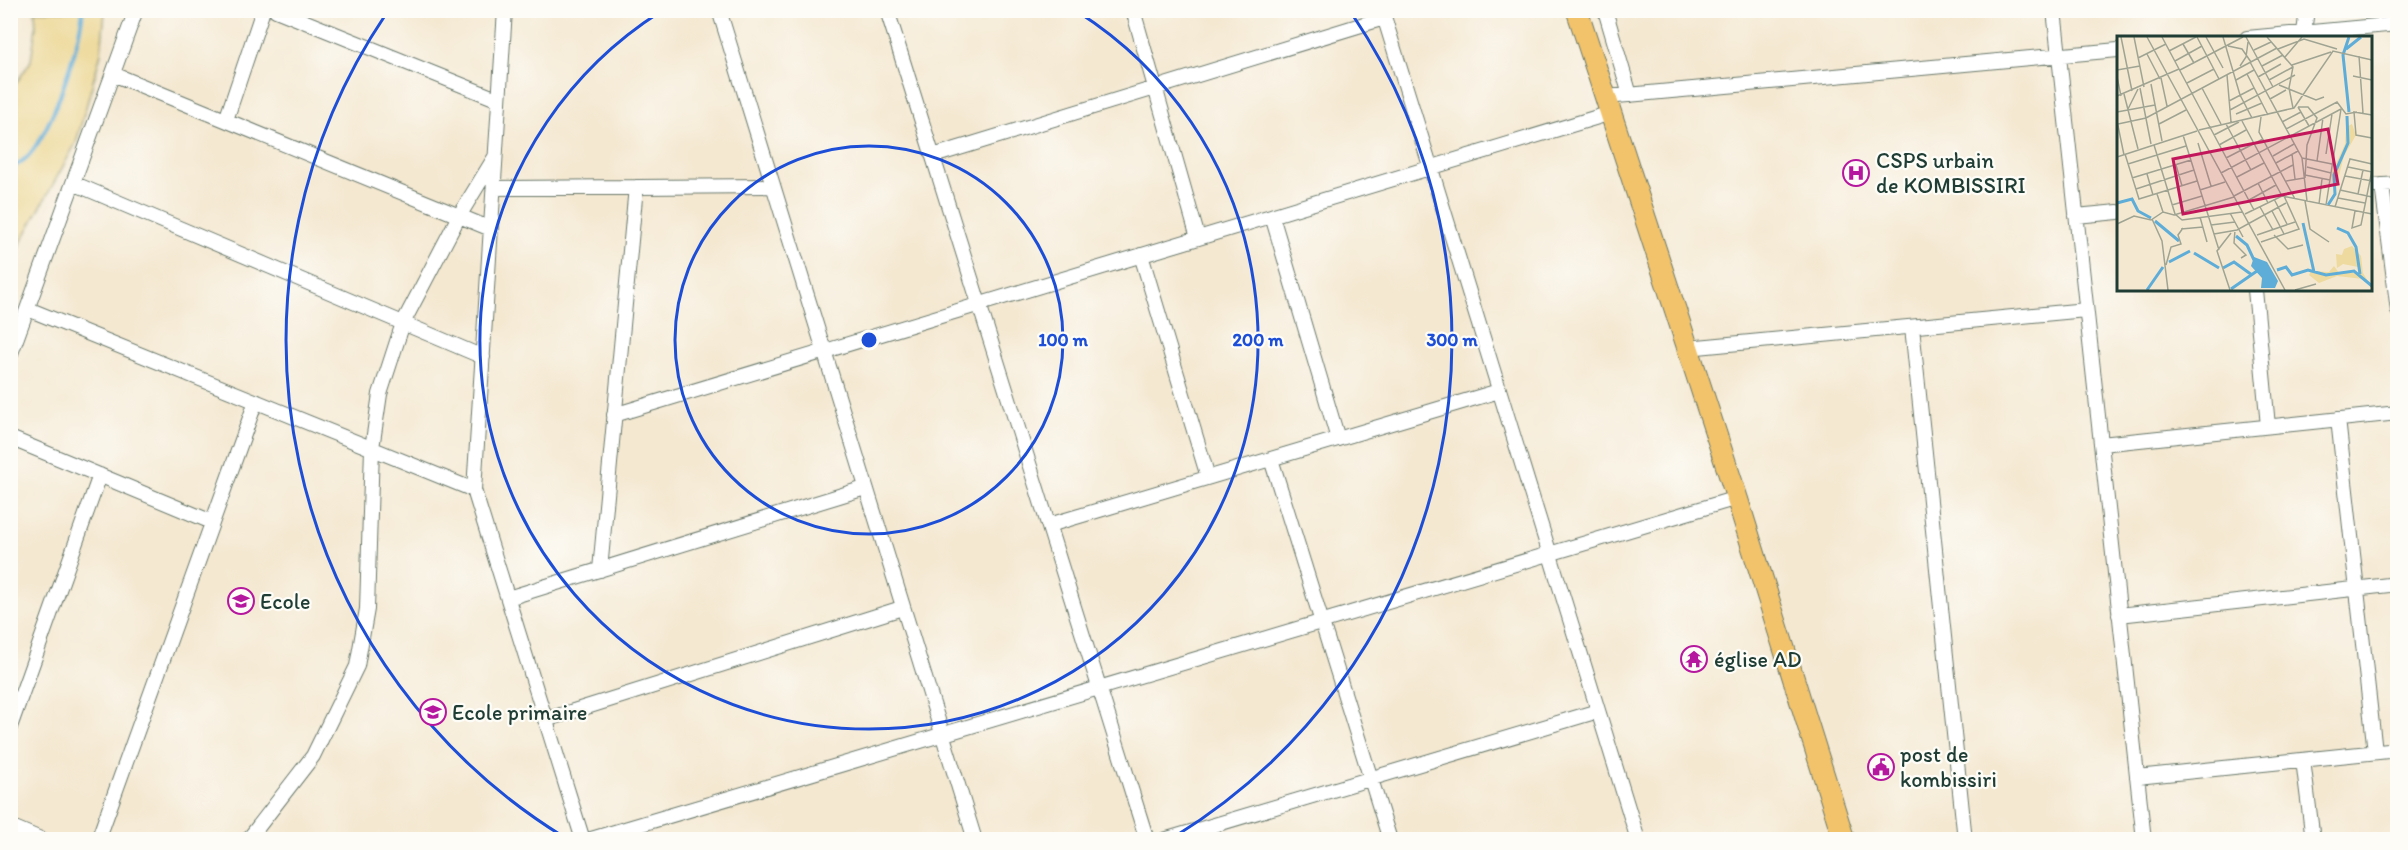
<svg xmlns="http://www.w3.org/2000/svg" width="2408" height="850" viewBox="0 0 2408 850" font-family="Itim,sans-serif">
<style>
.sand{fill:#eeda9e;stroke:#868c69;stroke-width:1.5}
.lines{fill:none;stroke-linecap:round;stroke-linejoin:round}
.stream{stroke:#5dadd8;stroke-width:4}
.minor-casing{stroke:#6a796b;stroke-width:16}
.highway-casing{stroke:#6a796b;stroke-width:23}
.minor{stroke:#fff;stroke-width:14}
.highway{stroke:#f2c36a;stroke-width:21}
.ring{fill:none;stroke:#1d4ed8;stroke-width:3}
.labels{text-anchor:middle;stroke-width:4.5;stroke-linejoin:round;paint-order:stroke}
.poi-label{font-size:22px;fill:#1f3d34;stroke:#fdfcf7;text-anchor:start}
.inset-river{fill:none;stroke:#5dadd8;stroke-width:3}
.inset-road{fill:none;stroke:#9fa492;stroke-width:1.5}
.view{fill:#c2185b;fill-opacity:0.15;stroke:#c2185b;stroke-width:3}
.inset-edge{fill:none;stroke:#1f3d34;stroke-width:3}
.centre{fill:#1d4ed8;stroke:#fdfcf7;stroke-width:3}
.ring-label{font-size:18px;text-anchor:middle;font-weight:bold;fill:#1d4ed8;stroke:#fdfcf7;stroke-width:4.5;stroke-linejoin:round;paint-order:stroke}
</style>
<rect width="100%" height="100%" fill="#fdfcf7"/>
<filter id="ink" filterUnits="userSpaceOnUse"><feTurbulence type="fractalNoise" baseFrequency=".0167" numOctaves="2"/><feDisplacementMap in="SourceGraphic" scale="12" xChannelSelector="R" yChannelSelector="G"/><feConvolveMatrix kernelMatrix="1 2 1 2 8 2 1 2 1" color-interpolation-filters="sRGB"/></filter>
<filter id="wash" filterUnits="userSpaceOnUse"><feTurbulence type="fractalNoise" baseFrequency=".008" numOctaves="4" result="noise"/><feDisplacementMap in="SourceGraphic" scale="24" xChannelSelector="R" yChannelSelector="G"/><feGaussianBlur stdDeviation="1.35" result="paint"/><feColorMatrix in="noise" values="0 0 0 0 0 0 0 0 0 0 0 0 0 0 0 0 0 1.4 0 .05"/><feComposite in="paint" operator="in"/></filter>
<g filter="url(#wash)">
<rect width="100%" height="100%" fill="#f4e8d1"/>
<path class="sand" d="M35 11H105L101 53 76 143 11 260V91L31 61 36 27Z"/>
<g class="lines">
<path class="stream" d="M10 169C17 165 24 161 29 155 54 126 78 49 83 10"/>
</g>
</g>
<g filter="url(#ink)">
<g class="lines">
<defs>
<path id="minor" d="M276 10 499 100
M505 10 474 490 583 840
M719 10 975 840
M887 10 1147 840
M1133 10 1198 238
M1382 10 1638 840
M1605 10 1630 95
M2054 10 2144 840
M2304 32 2307 10
M2247 38 2398 24
M113 74 491 229
M1606 97 2118 50
M226 120 263 10
M933 156 1384 18
M73 183 483 357
M2382 185 2398 311
M2370 186 2398 184
M494 188 773 186
M1272 216 1338 439
M2076 216 2118 212
M1141 255 1208 477
M2255 290 2268 426
M28 309 474 490
M1912 327 1965 840
M1687 348 2086 310
M10 356 136 10
M614 415 1611 113
M2338 419 2375 752
M10 438 212 522
M2101 444 2398 413
M1271 459 1390 840
M1049 525 1499 391
M600 570 636 187
M508 598 865 488
M2119 615 2398 584
M545 720 902 608
M10 727 100 475
M2303 760 2313 840
M2137 777 2398 750
M10 826 43 840
M98 840 256 401
M248 840 313 756 357 666 367 609 372 448 380 394 403 323 459 216 495 157
M588 840 1737 498
M1164 840 1598 711"/>
<path id="highway" d="M1577 10 1737 498 1844 840"/>
</defs>
<use href="#minor" class="minor-casing"/>
<use href="#highway" class="highway-casing"/>
<use href="#minor" class="minor"/>
<use href="#highway" class="highway"/>
</g>
</g>
<g class="ring">
<circle cx="869" cy="340" r="194"/>
<path d="M1078 12A389 389 0 1 1 660 12"/>
<path d="M564 837A583 583 0 0 1 386 14M1352 14A583 583 0 0 1 1174 837"/>
</g>
<defs>
<symbol id="hospital-ring" viewBox="-11 -11 22 22"><circle r="9.5" fill="#fdfcf7" stroke="#b5179e" stroke-width="1.5"/><path d="M-5-5h3v3.5h4V-5h3V5h-3V1.5h-4V5h-3Z" fill="#b5179e"/></symbol>
<symbol id="school-ring" viewBox="-11 -11 22 22"><circle r="9.5" fill="#fdfcf7" stroke="#b5179e" stroke-width="1.5"/><path d="M0-5L7-2L0 1L-7-2ZM-4 1L0 2.5L4 1V4Q0 6-4 4Z" fill="#b5179e"/></symbol>
<symbol id="temple-ring" viewBox="-11 -11 22 22"><circle r="9.5" fill="#fdfcf7" stroke="#b5179e" stroke-width="1.5"/><path d="M0-6L5-2H3V0L6.5 2.5H4V6H1.5V3h-3V6H-4V2.5H-6.5L-3 0V-2H-5Z" fill="#b5179e"/></symbol>
<symbol id="civic-ring" viewBox="-11 -11 22 22"><circle r="9.5" fill="#fdfcf7" stroke="#b5179e" stroke-width="1.5"/><path d="M-.6-6.5H3V-4.5H.6V-3L4-1V1h2V6H-6V1h2V-1L-.6-3ZM-1.2 2.5V6h2.4V2.5Z" fill="#b5179e"/></symbol>
</defs>
<g fill-rule="evenodd">
<use href="#hospital-ring" x="1841" y="158" width="30" height="30"/>
<use href="#school-ring" x="226" y="586" width="30" height="30"/>
<use href="#temple-ring" x="1679" y="644" width="30" height="30"/>
<use href="#school-ring" x="418" y="697" width="30" height="30"/>
<use href="#civic-ring" x="1866" y="752" width="30" height="30"/>
</g>
<g class="labels">
<g class="poi-label">
<text x="1876" y="168">CSPS urbain<tspan x="1876" dy="25">de KOMBISSIRI</tspan></text>
<text x="260" y="609">Ecole</text>
<text x="1714" y="667">église AD</text>
<text x="452" y="720">Ecole primaire</text>
<text x="1900" y="762">post de<tspan x="1900" dy="25">kombissiri</tspan></text>
</g>
</g>
<g transform="translate(2117 36)">
<rect width="255" height="255" fill="#f4e8d1"/>
<path d="M235 88 239 99 227 120 218 155 214 139 228 108 229 91ZM235 210 244 220 246 237 255 252 246 243 220 240 202 247 192 239 194 235 212 236 217 230 222 237H242L241 231 226 228 220 232 219 218 225 219 227 213Z" fill="#eeda9e"/>
<path d="M137 221 150 226 161 245 158 252H144L145 242 134 230Z" fill="#5dadd8"/>
<path class="inset-river" d="M229 13 244 1M232 76 226 19 232 1M0 167 15 163 21 175 34 182M211 169 218 158 217 139 231 107 230 80M38 185 62 205M186 187 197 236M220 192 231 197 239 211 243 238M119 200 130 209 137 224M77 217 102 232M52 226 73 215M106 232 117 226 135 239M160 234 169 231 175 239 191 234 209 239 237 235 255 250M114 253 140 235M30 254 46 231"/>
<path class="inset-road" d="M4 1 15 55M17 1 27 51M30 1 168 254M45 1 137 174M80 1 102 43M89 1 106 32M106 1 123 59 135 82M129 1 156 51M150 1 176 31 172 52 176 72M66 8 77 27M111 10 125 13 134 26M161 13 187 3 220 13M137 14 154 6M52 15 79 1M30 18 43 43M242 20 246 77M168 21 185 1M21 22 49 8M58 25 85 10M133 26 185 122 190 165M175 29 214 16M123 30 129 21 131 6M145 30 166 19M0 34 23 30M63 34 126 1M130 38 151 79M110 39 114 86M236 40 255 44M0 41 4 60M141 41 164 28M44 42 50 70M119 44 137 34M152 44 176 31M70 47 97 33M34 48 45 105M162 49 199 64 207 61M23 52 34 108M85 52 104 88M7 58 21 113M0 60 62 33M153 63 169 54M112 65 137 52M181 71H191L200 82 190 109 188 142M181 71 192 90M11 73 21 53M113 74 178 39M0 76 38 69M119 78 145 67M255 79 237 76 239 99 255 102M144 81 142 96 178 163M0 85 7 119M125 85 165 160M165 86 184 76M1 88 29 82 160 12M42 88 69 74M109 88 134 134M169 93 220 66 229 78 240 76M82 94 177 72 216 15 255 24M66 99 102 214M97 99 122 86M81 107 94 150M37 109 58 178 65 184M102 109 129 94M8 118 22 163 80 145M175 118 178 143M209 118 215 78M156 120 177 108M0 121 80 95M109 122 146 103M185 122 215 128M200 125 206 82M159 127 181 115M11 128 69 110M59 129 65 150M190 131 214 137M231 131 255 136M104 137 224 73M30 138 36 159M188 139 213 144M228 140 255 145M120 141 147 127M15 142 74 124M169 145 187 142M141 147 151 167M19 153 77 134M83 154 108 146M223 154 255 161M40 158 46 176M241 158 246 134M117 160 176 129M221 162 248 167M157 163 170 188M132 164 159 149M188 165 193 193 212 206M202 168 205 143M55 169 85 160M209 169 224 73M143 171 156 194M218 171 233 123 255 128M155 175 167 198M238 175 235 192 244 189 255 134M113 177 126 201M128 178 165 160 255 178M83 181 90 206M35 183 45 205 51 254M65 184 125 176M0 188 17 180 34 184 46 176 57 179 117 161M94 189 118 186M64 193 86 191M118 194 117 207 129 219 124 222M97 198 120 194 169 167M140 199 178 186M157 199 171 213 186 209M144 206 182 193 167 160M49 229 54 211 64 208 61 199 66 192M113 254 100 215 114 197M178 254 199 248"/>
<path class="view" d="M211 93 221 148 66 178 56 123Z"/>
<rect width="255" height="255" class="inset-edge"/>
</g>
<circle cx="869" cy="340" r="9" class="centre"/>
<g class="ring-label">
<text x="1063" y="346">100 m</text>
<text x="1258" y="346">200 m</text>
<text x="1452" y="346">300 m</text>
</g>
<rect width="2408" height="850" fill="none" stroke="#fdfcf7" stroke-width="36"/>
</svg>
